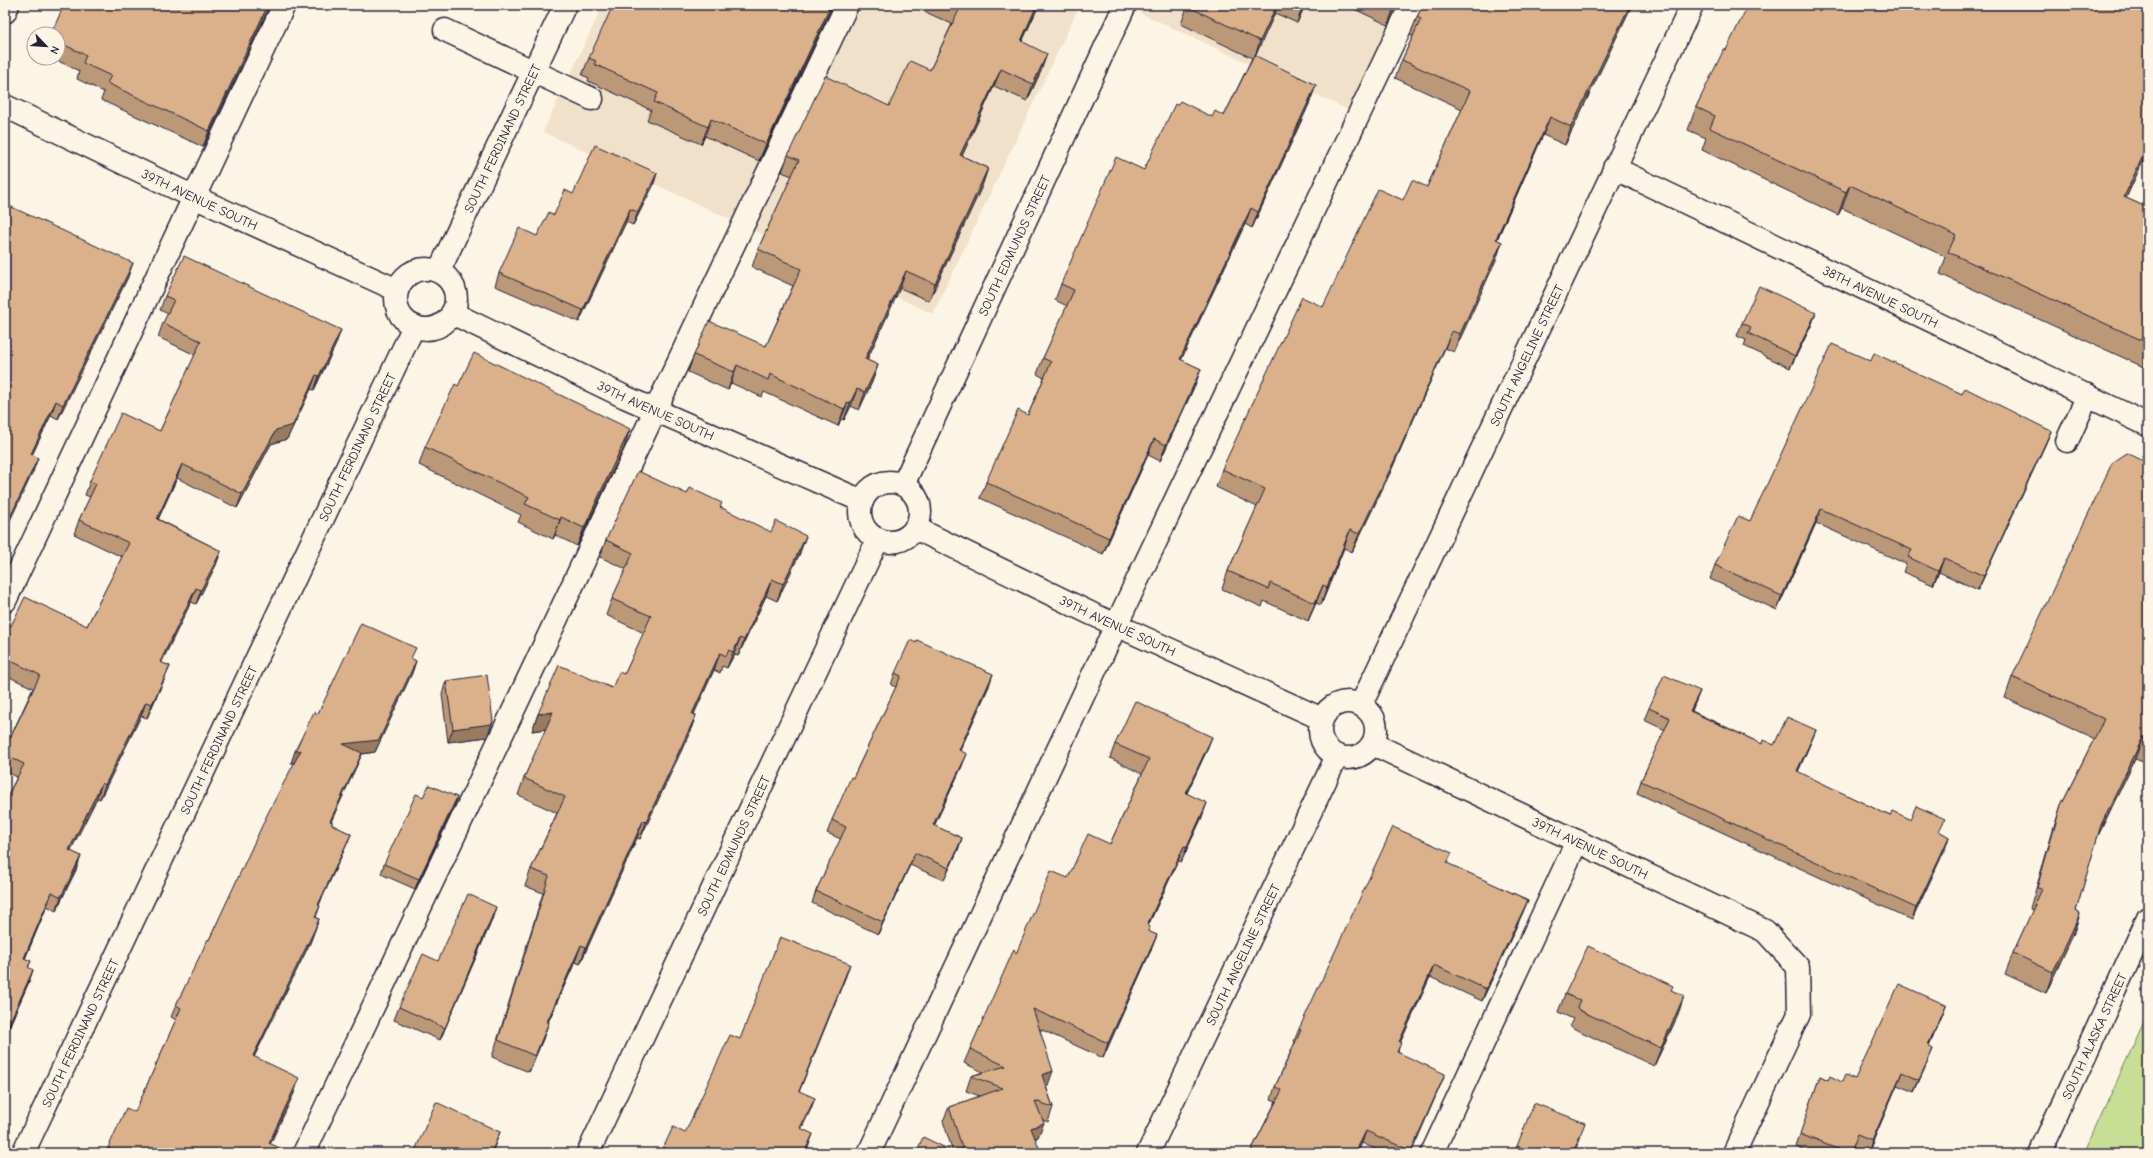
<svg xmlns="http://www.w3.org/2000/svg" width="2153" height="1158" viewBox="0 0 2153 1158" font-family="'Comic Neue',sans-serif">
	<rect width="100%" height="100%" fill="#fcf5e5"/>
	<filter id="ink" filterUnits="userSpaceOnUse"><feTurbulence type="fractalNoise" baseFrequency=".025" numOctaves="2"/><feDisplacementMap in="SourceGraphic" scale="8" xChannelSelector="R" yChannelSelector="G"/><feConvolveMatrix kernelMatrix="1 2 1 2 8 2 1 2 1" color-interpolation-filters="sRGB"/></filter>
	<g filter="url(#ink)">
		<g fill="#f2e1ca">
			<polygon points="603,5 1080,5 933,314 543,132"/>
			<polygon points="1123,5 1405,5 1355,113"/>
		</g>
		<polygon fill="#c7de94" stroke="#748068" points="2148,1013 2148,1153 2084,1153"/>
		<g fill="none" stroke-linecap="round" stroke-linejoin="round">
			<defs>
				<g id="service">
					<polyline points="445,30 592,99"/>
					<polyline points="2067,441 2088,395"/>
					<polyline points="5,601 284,5"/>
					<polyline points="304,1153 847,5"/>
					<polyline points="869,1153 1135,585 1411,5"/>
					<polyline points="1432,1153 1577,841"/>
				</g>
				<g id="minor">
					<polyline points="5,12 8,5"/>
					<path id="s1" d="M5,106L194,197L397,290"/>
					<path id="s2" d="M1614,168L2148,425"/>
					<circle cx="426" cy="299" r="30"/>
					<path id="s3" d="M439,271L565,5"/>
					<path id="s4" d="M452,313L625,397L862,501"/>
					<circle cx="890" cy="512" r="30"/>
					<path id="s5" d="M903,485L1125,5"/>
					<path id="s6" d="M915,528L1092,614L1322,719"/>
					<circle cx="1348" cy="730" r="28"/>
					<path id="s7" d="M1361,705L1692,5"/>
					<path id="s8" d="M1373,744L1765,931L1798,967L1799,1014L1734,1153"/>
					<path id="s9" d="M23,1153L414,326"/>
					<path id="s10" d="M588,1153L878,539"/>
					<path id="s11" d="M1148,1153L1337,756"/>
					<path id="s12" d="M2040,1153L2148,918"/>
				</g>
			</defs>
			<use href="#service" stroke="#22223b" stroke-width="25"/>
			<use href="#minor" stroke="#22223b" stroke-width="25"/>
			<use href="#service" stroke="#fcf5e5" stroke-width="22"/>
			<use href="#minor" stroke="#fcf5e5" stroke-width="22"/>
		</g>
		<g fill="#bb9878" stroke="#22223b">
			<polygon points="833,5 759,161 705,136 701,144 647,120 651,110 588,81 589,78 582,75 589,58"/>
			<polygon points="910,5 1039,5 1022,42 1041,71 1027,101 994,86 962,156 988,168 982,186 929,301 900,288 867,360 878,365 872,382 859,410 851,406 844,420 841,419 838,426 764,392 762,397 731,383 728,390 688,372 694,355 766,346 793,286 752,267 758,249 792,176 782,172 788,155 889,106 930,70 952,24"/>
			<polygon points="1188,5 1305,5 1297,23 1275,13 1255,56 1310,102 1252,228 1245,224 1181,360 1201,369 1195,385 1160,461 1148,455 1103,554 980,498 986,482 1028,415 1044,378 1037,374 1043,358 1067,306 1055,300 1061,284 1144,170 1212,117 1224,116 1252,58 1181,24"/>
			<polygon points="1346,5 1398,5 1388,25"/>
			<polygon points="1423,5 1632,5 1565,145 1543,135 1497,240 1502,242 1496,260 1454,352 1445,348 1390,473 1352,552 1344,548 1321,605 1316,603 1308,621 1264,601 1262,607 1222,589 1228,571 1257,507 1216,487 1222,469 1323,307 1403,200 1427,187 1462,109 1395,78 1402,60 1413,36 1410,35 1417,17"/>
			<polygon points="2148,5 2148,150 2126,198 2148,208 2148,369 1940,274 1946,257 1842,208 1838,215 1702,150 1706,138 1688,130 1696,107 1726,50"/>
			<polygon points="267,12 203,147 101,100 104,92 77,79 79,71 52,58 58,58 58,34"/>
			<polygon points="657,173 653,186 633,225 626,222 579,322 495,286 499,273 537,236 554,215 573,194"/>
			<polygon points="5,204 128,277 58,419 51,415 32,455 33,472"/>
			<polygon points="165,296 336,344 314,390 311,389 287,439 271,444 237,508 177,478 158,519 221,551 216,565 196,604 191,602 161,663 170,666 164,680 147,718 141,716 100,799 97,798 70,851 81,856 76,870 56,911 47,906 25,959 31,961 28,968 33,970 28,984 5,1036 5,801 17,777 5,771 5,749 33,688 5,675 5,623 11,626 87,626 122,557 74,534 79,520 90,497 85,495 90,481 160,431 195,355 158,337 163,323 168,314 160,310"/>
			<polygon points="1816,313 1811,326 1790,368 1744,346 1746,340 1737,336 1742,323"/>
			<polygon points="1871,361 1962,394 2051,431 2045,445 1978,590 1939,572 1933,585 1903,572 1906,564 1816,523 1777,610 1710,579 1715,565 1750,521"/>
			<polygon points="425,447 624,448 577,546 555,535 553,539 518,522 521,515 419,465"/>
			<polygon points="2148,463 2148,751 2143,762 2135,759 2097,838 2076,911 2080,914 2073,935 2046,993 2005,974 2013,953 2033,910 2030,909 2054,827 2061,805 2094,739 2005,698 2012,677"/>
			<polygon points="720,507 800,553 777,601 766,596 738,656 734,655 727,668 722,666 720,673 714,670 694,714 696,715 690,732 640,839 637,838 580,964 575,962 548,1022 543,1039 529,1072 492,1057 543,893 525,886 531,869 557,813 518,795 524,778 546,729 532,731 538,714 612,688 626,671 644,633 606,615 612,599 626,569 600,557 606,540"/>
			<polygon points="412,659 416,661 412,673 375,752 362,754 357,765 331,821 332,825 351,834 346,846 319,905 320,906 316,917 319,919 310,943 254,1057 295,1091 270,1144 283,1153 106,1153 108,1148 135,1112 176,1020 171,1017 176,1005 209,940 295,763 291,763 318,714"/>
			<polygon points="895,673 989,686 960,750 962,766 934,826 962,838 958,850 944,880 910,865 878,934 812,903 816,891 841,839 827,833 832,820 853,778 896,687 891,685"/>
			<polygon points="446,681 493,721 487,737 448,742 442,694"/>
			<polygon points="1700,691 1695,703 1692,711 1762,744 1774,745 1816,730 1811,742 1798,772 1890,816 1910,819 1940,832 1949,837 1945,849 1912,920 1637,793 1641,781 1665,730 1644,720 1649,708"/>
			<polygon points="1115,744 1206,752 1187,793 1202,817 1181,862 1178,861 1148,926 1150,927 1148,932 1157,935 1151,950 1103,1058 1040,1029 1048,1085 1046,1086 1053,1107 1048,1122 1043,1120 1038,1137 1035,1139 1041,1153 916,1153 953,1152 943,1121 949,1107 980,1096 966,1091 971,1076 983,1072 964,1063 970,1049 1016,954 1068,878 1110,844 1142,774 1110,758"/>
			<polygon points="454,807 415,889 381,874 384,864"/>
			<polygon points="1448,864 1528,900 1523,912 1482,1001 1430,977 1400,1043 1398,1052 1440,1086 1411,1153 1384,1153 1362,1143 1357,1153 1250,1153 1276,1101 1271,1099 1275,1087 1295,1042 1294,1041 1299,1029"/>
			<polygon points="492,920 440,1040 394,1020 399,1007"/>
			<polygon points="1671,990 1678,1015 1654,1066 1573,1028 1570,1025 1573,1019 1558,1012 1565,994"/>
			<polygon points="1946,1005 1941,1018 1929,1047 1928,1061 1914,1092 1897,1085 1868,1153 1866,1153 1852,1148 1850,1153 1811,1153 1796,1147 1820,1076 1828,1080 1842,1082 1855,1079"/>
			<polygon points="1581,1136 1574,1153 1514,1153 1517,1146"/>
		</g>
		<g fill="#997c61" stroke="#22223b">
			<polygon points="268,5 270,5 267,12 203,147 209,131"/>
			<polygon points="831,5 833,5 759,161 766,144"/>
			<polygon points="1037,5 1039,5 1014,58 1021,41"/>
			<polygon points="1277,5 1278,5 1275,13 1254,59 1260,41"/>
			<polygon points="1303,5 1305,5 1297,23"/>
			<polygon points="1395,5 1398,5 1388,25 1394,7"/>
			<polygon points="1630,5 1632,5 1565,145 1571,127"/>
			<polygon points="1047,54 1041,71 1027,101 1033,84"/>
			<polygon points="1001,69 994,86 954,173 960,155"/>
			<polygon points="1316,85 1310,102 1252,228 1258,212"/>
			<polygon points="1550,117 1543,135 1489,257 1496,239"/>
			<polygon points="711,119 705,136 701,144 708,127"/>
			<polygon points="2148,145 2148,150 2116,220 2124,197"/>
			<polygon points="988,168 982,186 929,301 935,284"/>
			<polygon points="657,173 653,186 633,225 638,212"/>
			<polygon points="1850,185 1842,208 1838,215 1846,192"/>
			<polygon points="1251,208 1245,224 1174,375 1180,359"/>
			<polygon points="630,209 626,222 579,322 583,310"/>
			<polygon points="1502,242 1496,260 1454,352 1460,334"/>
			<polygon points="133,263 128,277 58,419 63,405"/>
			<polygon points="906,271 900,288 859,377 865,359"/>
			<polygon points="1816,313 1811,326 1790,368 1795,356"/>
			<polygon points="341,330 336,344 314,390 319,376"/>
			<polygon points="1452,331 1445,348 1390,473 1352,552 1359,534"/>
			<polygon points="737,365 731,383 728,390 734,372"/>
			<polygon points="878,365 872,382 859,410 865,392"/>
			<polygon points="1201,369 1195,385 1160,461 1166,445"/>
			<polygon points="316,375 311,389 287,439 271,444 237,508 242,494 276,430"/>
			<polygon points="857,389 851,406 844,420 850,403"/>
			<polygon points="56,401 51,415 26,468 31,454"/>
			<polygon points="848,402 841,419 838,426 844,409"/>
			<polygon points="630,429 624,448 577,546 584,528"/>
			<polygon points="2051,431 2045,445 1978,590 1984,576"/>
			<polygon points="1154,439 1148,455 1103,554 1109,538"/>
			<polygon points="38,458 33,472 5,531 5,528"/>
			<polygon points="182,464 177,478 152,533 157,519"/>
			<polygon points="1821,509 1816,523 1777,610 1782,596"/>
			<polygon points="561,517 555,535 553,539 560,520"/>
			<polygon points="1350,530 1344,548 1321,605 1327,587"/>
			<polygon points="806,536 800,553 777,601 783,584"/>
			<polygon points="221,551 216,565 196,604 201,590"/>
			<polygon points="1944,558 1939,572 1933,585 1938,571"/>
			<polygon points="772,579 766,596 738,656 744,640"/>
			<polygon points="1323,585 1316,603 1308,621 1315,603"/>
			<polygon points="196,588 191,602 155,676 160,662"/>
			<polygon points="740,638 734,655 727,668 733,652"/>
			<polygon points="720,653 714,670 686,731 692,714"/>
			<polygon points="416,661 412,673 375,752 362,754 357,765 326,833 330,821 343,744"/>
			<polygon points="170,666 164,680 147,718 152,704"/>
			<polygon points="993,674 989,686 955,762 959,750"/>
			<polygon points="1700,691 1695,703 1686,723 1690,711"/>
			<polygon points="146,702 141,716 100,799 105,785"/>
			<polygon points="553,712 547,729 532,731 538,714"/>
			<polygon points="696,715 690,732 640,839 646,822"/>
			<polygon points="493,721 487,737 448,742 453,729"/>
			<polygon points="1816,730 1811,742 1792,783 1797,771"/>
			<polygon points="1212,737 1206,752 1180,807 1186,793"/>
			<polygon points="2143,737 2135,759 2093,846 2101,825"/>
			<polygon points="2148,748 2148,751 2143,762"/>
			<polygon points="301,750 297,762 291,763 295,751"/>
			<polygon points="967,754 962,766 929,837 933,825"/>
			<polygon points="102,783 97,798 64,864 69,850"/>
			<polygon points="457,797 454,807 415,889 419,879"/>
			<polygon points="1207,803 1202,817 1181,862 1187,847"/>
			<polygon points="643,821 637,838 580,964 586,947"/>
			<polygon points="351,834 346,846 313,917 318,905"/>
			<polygon points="1949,837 1945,849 1912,920 1916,908"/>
			<polygon points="962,838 958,850 944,880 949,868"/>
			<polygon points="1184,846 1178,861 1141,940 1147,925"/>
			<polygon points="915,853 910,865 878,934 883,922"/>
			<polygon points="81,856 76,870 56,911 61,897"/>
			<polygon points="52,892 47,906 19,972 24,958"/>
			<polygon points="1528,900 1523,912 1482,1001 1486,989"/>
			<polygon points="496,907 492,920 440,1040 445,1028"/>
			<polygon points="2080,914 2073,935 2046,993 2053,972"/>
			<polygon points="319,919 310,943 248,1069 253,1056"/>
			<polygon points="1157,935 1151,950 1103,1058 1108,1043"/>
			<polygon points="581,945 575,962 541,1038 547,1022"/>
			<polygon points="850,964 846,976 795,1102 799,1091"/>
			<polygon points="1434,965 1430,977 1395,1054 1399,1042"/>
			<polygon points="33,970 28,984 5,1036 5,1033"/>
			<polygon points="1684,996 1678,1015 1654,1066 1661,1048"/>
			<polygon points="1946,1005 1941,1018 1923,1059 1928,1046"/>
			<polygon points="549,1022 543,1039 529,1072 535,1056"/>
			<polygon points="1933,1049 1928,1061 1914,1092 1919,1080"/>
			<polygon points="1053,1071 1048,1085 1036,1089 1042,1075"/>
			<polygon points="1902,1072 1897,1085 1868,1153 1872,1141"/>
			<polygon points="1445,1074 1440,1086 1411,1153 1410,1153"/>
			<polygon points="299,1078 295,1091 266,1153 269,1143"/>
			<polygon points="815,1098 811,1109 796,1140 800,1128"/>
			<polygon points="1044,1123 1038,1137 1025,1142 1031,1128"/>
			<polygon points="1366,1131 1362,1143 1357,1153 1355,1153"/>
			<polygon points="500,1132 492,1153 491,1153"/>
			<polygon points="813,1134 809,1145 805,1153 804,1153"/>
		</g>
		<g fill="#dab18b" stroke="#22223b">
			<polygon points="64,5 268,5 209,131 107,83 111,76 83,63 86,55 58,42 58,34 51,34"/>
			<polygon points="613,5 831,5 766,144 711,119 708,127 654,102 658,93 594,64 596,61 589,58"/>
			<polygon points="953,5 1037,5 1021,41 1047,54 1033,84 1001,69 960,155 988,168 935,284 906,271 865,359 878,365 865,392 857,389 850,403 848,402 844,409 770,374 768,380 737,365 734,372 694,355 709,321 766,346 801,269 758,249 799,160 788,155 825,76 889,106 910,61 930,70 960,8"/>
			<polygon points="1188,5 1277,5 1260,41 1187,6"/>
			<polygon points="1423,5 1630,5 1571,127 1550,117 1496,239 1502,242 1460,334 1452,331 1397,455 1359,534 1350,530 1327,587 1323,585 1315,603 1270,583 1268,589 1228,571 1265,489 1222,469 1302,297 1323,307 1378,189 1403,200 1412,180 1427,187 1470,91 1402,60 1421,19 1417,17"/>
			<polygon points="1748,5 2148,5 2148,145 2124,197 2148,208 2148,343 1948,252 1956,235 1850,185 1846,192 1710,128 1715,116 1696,107 1724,49 1726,50"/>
			<polygon points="1254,55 1316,85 1258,212 1251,208 1180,359 1201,369 1166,445 1154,439 1109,538 986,482 1018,410 1028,415 1051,362 1043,358 1074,290 1061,284 1116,157 1144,170 1175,104 1177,105 1180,101 1212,117 1215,111 1224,116"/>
			<polygon points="595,145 657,173 638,212 630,209 583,310 499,273 519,228 537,236 549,212 554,215 565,190 573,194"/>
			<polygon points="5,204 133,263 63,405 56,401 31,454 38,458 5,528"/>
			<polygon points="184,256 341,330 319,376 316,375 293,425 276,430 242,494 182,464 157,519 221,551 201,590 196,588 160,662 170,666 152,704 146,702 105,785 102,783 69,850 81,856 61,897 52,892 24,958 31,961 28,967 33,970 5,1033 5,801 24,764 5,755 5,749 40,675 5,658 5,623 11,626 25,597 87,626 129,543 79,520 96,484 90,481 121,413 160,431 201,341 163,323 174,300 165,296"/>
			<polygon points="1759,286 1816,313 1795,356 1748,333 1751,327 1742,323"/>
			<polygon points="1832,344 1871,361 1874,353 1962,394 1965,388 2051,431 1984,576 1944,558 1938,571 1908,557 1912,550 1821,509 1782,596 1715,565 1738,516 1750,521"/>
			<polygon points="474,353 630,429 584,528 561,517 560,520 525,504 529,497 425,447 455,384 458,386"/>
			<polygon points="2127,453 2148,463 2148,740 2143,737 2101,825 2076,911 2080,914 2053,972 2013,953 2042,889 2037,888 2061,805 2104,719 2012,677 2112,463"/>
			<polygon points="638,471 687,494 690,488 722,503 720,507 771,532 776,521 806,536 783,584 772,579 744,640 740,638 733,652 729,650 726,656 720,653 692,714 696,715 646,822 643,821 586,947 581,945 547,1022 549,1022 535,1056 498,1040 549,876 531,869 565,797 524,778 553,712 538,714 559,665 612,688 619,672 624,674 626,671 651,616 612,599 633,553 606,540"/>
			<polygon points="361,623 416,648 411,658 416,661 379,740 343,744 362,753 330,821 333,822 331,824 351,834 318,905 320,906 315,917 319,919 314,931 253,1056 299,1078 269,1143 284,1150 283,1153 108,1153 110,1149 108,1148 126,1108 135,1112 181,1008 176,1005 208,939 209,940 268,813 301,750 295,751 314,712 318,714"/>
			<polygon points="910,640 916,643 917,640 993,674 959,750 967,754 933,825 962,838 949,868 915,853 883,922 816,891 846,827 832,820 851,777 853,778 901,676 895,673"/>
			<polygon points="487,675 493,721 492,724 453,729 446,681"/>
			<polygon points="1664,675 1700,691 1690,711 1762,744 1763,740 1774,745 1787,717 1816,730 1797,771 1890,816 1892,811 1910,819 1916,806 1945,819 1939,831 1949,837 1916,908 1641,781 1670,718 1649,708"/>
			<polygon points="1135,701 1212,737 1186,793 1207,803 1187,847 1184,846 1147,925 1150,927 1148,931 1157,935 1108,1043 1033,1009 1053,1071 1042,1075 1053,1107 1035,1101 1044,1123 1031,1128 1041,1153 964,1153 949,1107 1003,1088 971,1076 1006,1066 970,1049 1014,949 1016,954 1051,871 1068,878 1088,834 1110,844 1149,759 1115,744"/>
			<polygon points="429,785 457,797 419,879 384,864 416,794 423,797"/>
			<polygon points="1393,827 1452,853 1447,863 1528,900 1486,989 1434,965 1399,1042 1401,1043 1397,1052 1445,1074 1411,1151 1366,1131 1355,1153 1250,1153 1282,1090 1275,1087 1301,1030 1299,1029"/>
			<polygon points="468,894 496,907 445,1028 399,1007 423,954 438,961"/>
			<polygon points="780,937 850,964 799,1091 815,1098 800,1128 813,1134 804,1153 661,1153 673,1127 685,1133 730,1035 740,1039"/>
			<polygon points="1588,946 1673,986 1671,990 1684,996 1661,1048 1579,1010 1577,1007 1580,1000 1565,994"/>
			<polygon points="1899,984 1946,1005 1928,1046 1933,1049 1919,1080 1902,1072 1872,1141 1857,1135 1850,1153 1847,1153 1800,1134 1820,1076 1828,1080 1830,1076 1842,1082 1845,1075 1855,1079"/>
			<polygon points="436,1102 500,1132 491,1153 414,1153"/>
			<polygon points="1534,1103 1585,1123 1573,1153 1536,1153 1517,1146"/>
			<polygon points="923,1137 956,1153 916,1153"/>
		</g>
	</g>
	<g text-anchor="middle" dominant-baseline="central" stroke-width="3" stroke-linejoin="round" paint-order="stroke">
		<g font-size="13" fill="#22223b" stroke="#fcf5e5">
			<text stroke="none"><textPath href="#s3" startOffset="147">SOUTH FERDINAND STREET</textPath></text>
			<text stroke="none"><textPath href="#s1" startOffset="216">39TH AVENUE SOUTH</textPath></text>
			<text stroke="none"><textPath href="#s5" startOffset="264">SOUTH EDMUNDS STREET</textPath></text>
			<text stroke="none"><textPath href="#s2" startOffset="296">38TH AVENUE SOUTH</textPath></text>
			<text stroke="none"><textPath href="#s7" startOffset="387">SOUTH ANGELINE STREET</textPath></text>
			<text stroke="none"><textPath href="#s4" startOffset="226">39TH AVENUE SOUTH</textPath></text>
			<text stroke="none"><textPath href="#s9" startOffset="781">SOUTH FERDINAND STREET</textPath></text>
			<text stroke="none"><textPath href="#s6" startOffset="225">39TH AVENUE SOUTH</textPath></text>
			<text stroke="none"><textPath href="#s9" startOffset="457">SOUTH FERDINAND STREET</textPath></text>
			<text stroke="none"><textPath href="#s10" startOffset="340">SOUTH EDMUNDS STREET</textPath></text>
			<text stroke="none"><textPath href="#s8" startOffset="241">39TH AVENUE SOUTH</textPath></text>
			<text stroke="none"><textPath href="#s11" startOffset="220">SOUTH ANGELINE STREET</textPath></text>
			<text stroke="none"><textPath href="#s9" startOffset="133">SOUTH FERDINAND STREET</textPath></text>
			<text stroke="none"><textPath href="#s12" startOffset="129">SOUTH ALASKA STREET</textPath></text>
		</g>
	</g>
	<rect width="2153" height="1158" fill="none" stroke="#fcf5e5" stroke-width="20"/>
	<rect x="10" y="10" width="2133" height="1138" fill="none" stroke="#22223b" stroke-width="1.5" filter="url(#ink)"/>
	<g transform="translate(46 46) rotate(115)"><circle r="19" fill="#fcf5e5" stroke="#a5a1a1"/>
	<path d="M0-3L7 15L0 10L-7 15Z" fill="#22223b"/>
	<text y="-6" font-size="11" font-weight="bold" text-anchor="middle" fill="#22223b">N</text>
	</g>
</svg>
